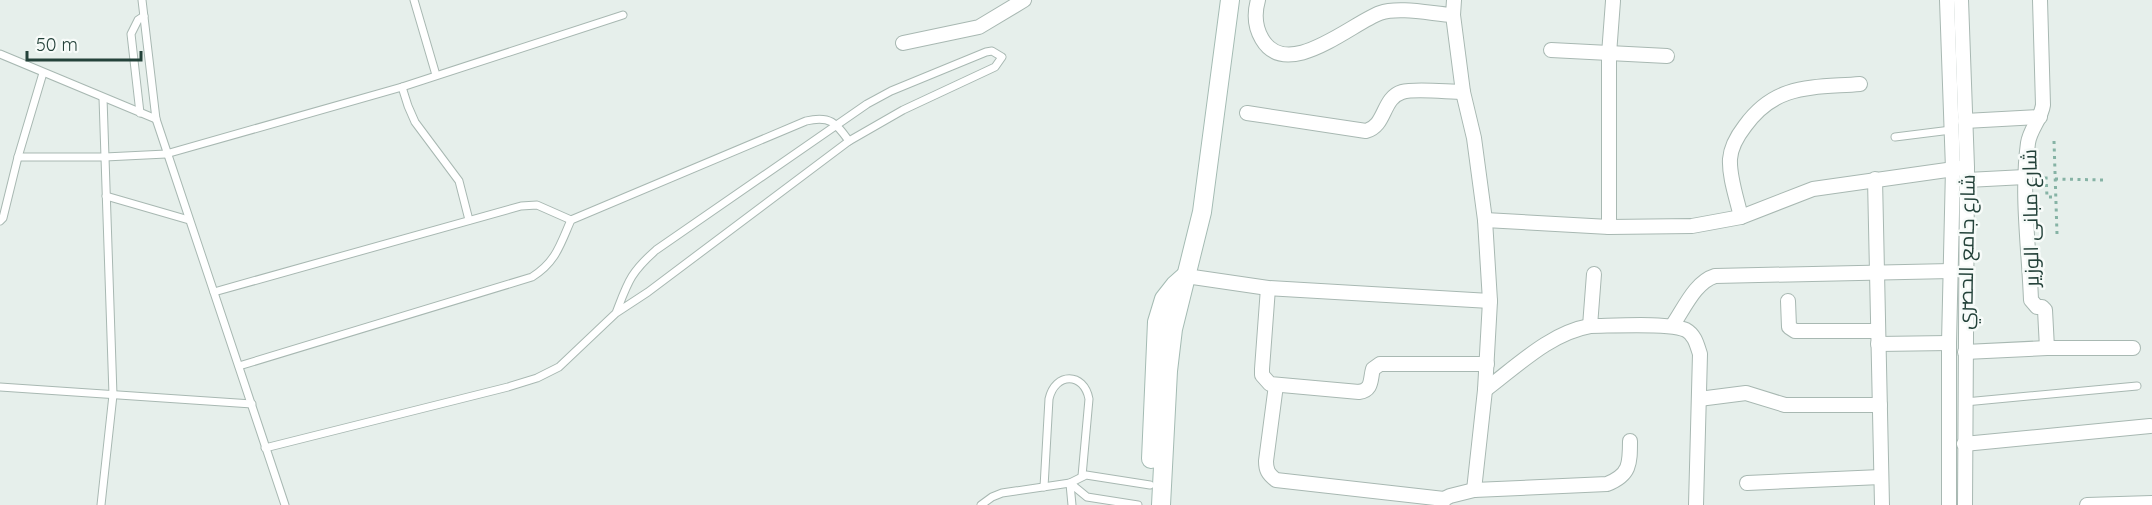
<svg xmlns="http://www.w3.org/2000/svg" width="2152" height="505" viewBox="0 0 2152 505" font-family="Quicksand,Cairo,sans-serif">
	<rect width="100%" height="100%" fill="#e6efeb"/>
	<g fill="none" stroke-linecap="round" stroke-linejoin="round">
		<defs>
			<g id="lane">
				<polyline points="142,0 156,119 285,505"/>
				<polyline points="414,0 436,75"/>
				<polyline points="0,54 156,119"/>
				<polyline points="402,87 408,106 415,122 459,181 469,220"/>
				<polyline points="140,113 131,34 138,20 144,16"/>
				<polyline points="1895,137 1951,130"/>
				<polyline points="18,157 105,157 166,154 402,87 623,15"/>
				<polyline points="106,196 189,220"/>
				<polyline points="0,221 3,218 18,157 43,73"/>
				<polyline points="214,292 521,206 537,205 571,220"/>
				<path d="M239,366L532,277C556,262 560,245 571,220L806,121C830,115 836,123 849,141"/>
				<polyline points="0,387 252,404"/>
				<polyline points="1965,402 2137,386"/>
				<path d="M265,448L508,387L537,378L559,367L616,313L648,292L849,141L903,110L995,67L1002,57L992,51L986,52L891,91L867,104L656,250C630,273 628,282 616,313"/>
				<polyline points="1070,483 1087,497 1138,505"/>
				<polyline points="1070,484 1072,505"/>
				<path d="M1044,487L1049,399C1055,372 1084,372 1089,399L1082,476"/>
				<polyline points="101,505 113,395 103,98"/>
				<polyline points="981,505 992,497 1002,493 1070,483 1086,475 1150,485"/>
			</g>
			<g id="street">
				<path d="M1258,0C1254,14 1255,27 1262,39C1287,82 1352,23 1380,13C1399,6 1433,14 1453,15"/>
				<polyline points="1454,0 1453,15 1463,92 1474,138 1485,220 1490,301 1485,390 1474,490"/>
				<polyline points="1947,0 1953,169 1949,343 1949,505"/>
				<polyline points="1961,0 1967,167 1965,505"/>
				<path d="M2040,0L2043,105C2041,119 2030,129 2028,143C2021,194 2029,248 2031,300L2037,307H2042L2045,310L2047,348"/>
				<polyline points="903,43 979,27 1024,0"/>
				<polyline points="1551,50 1667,56"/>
				<path d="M1247,113L1366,131C1386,126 1382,98 1402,92C1415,88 1448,92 1463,92"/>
				<polyline points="1965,121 2040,117"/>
				<polyline points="1875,179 1882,505"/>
				<polyline points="1967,180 2025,177"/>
				<path d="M1741,217C1737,199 1729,177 1730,159C1731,146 1738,135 1745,126C1776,83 1812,88 1860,84"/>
				<polyline points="1485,220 1609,227 1692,226 1741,217 1813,189 1961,168"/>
				<polyline points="1609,227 1609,54 1613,1"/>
				<polyline points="1186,276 1268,288 1490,301"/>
				<path d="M1268,288L1262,369V375L1270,384L1359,392C1373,390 1370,379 1373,369L1380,364H1487"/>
				<polyline points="1788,301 1789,327 1795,331 1878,331"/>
				<polyline points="1590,326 1594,274"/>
				<path d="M1672,326C1684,309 1695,282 1715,276L1951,271"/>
				<polyline points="1878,344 1949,343"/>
				<polyline points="1965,352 2047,348 2133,348"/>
				<path d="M1276,385L1266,461C1266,470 1268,474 1276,480L1444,499"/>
				<path d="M1485,390C1517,366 1550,333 1590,326C1610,326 1670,322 1686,330C1695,335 1697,345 1700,354L1696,505"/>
				<polyline points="1699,399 1746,393 1785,405 1880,405"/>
				<polyline points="1964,444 2150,426"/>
				<polyline points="1747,483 1881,477"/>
				<path d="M1442,505L1444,499L1450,496L1474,490L1607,484C1630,475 1630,464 1630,441"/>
				<polyline points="2087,505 2152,503"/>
			</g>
			<g id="secondary">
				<polyline points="1151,459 1157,322 1164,299 1175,285 1184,277"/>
				<polyline points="1161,505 1168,371 1173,329 1202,212 1230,0"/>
			</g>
		</defs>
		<use href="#lane" stroke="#a8b8b2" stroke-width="9"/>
		<use href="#street" stroke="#a8b8b2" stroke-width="16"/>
		<use href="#secondary" stroke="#a4bbb3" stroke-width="20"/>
		<g stroke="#86b3a5" stroke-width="3" stroke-dasharray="3 4.5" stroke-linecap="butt">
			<polyline points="2054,141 2057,234"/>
			<polyline points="2039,176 2046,176 2047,197 2056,197"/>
			<polyline points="2055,179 2104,180"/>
		</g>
		<use href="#lane" stroke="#fff" stroke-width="7"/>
		<use href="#street" stroke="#fff" stroke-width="14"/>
		<use href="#secondary" stroke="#fff" stroke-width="18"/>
	</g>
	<g text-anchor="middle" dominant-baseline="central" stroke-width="5" stroke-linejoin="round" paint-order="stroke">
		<g font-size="20" fill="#24423a" stroke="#f7fbf9">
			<text transform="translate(2030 218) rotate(-91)">شارع مبانى الوزير</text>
			<text transform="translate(1966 252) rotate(-89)">شارع جامع الحصري</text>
		</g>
	</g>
	<path d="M27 51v9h114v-9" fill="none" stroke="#24423a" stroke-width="3"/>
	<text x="36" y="51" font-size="18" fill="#24423a" stroke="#f7fbf9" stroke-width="4.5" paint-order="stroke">50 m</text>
</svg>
